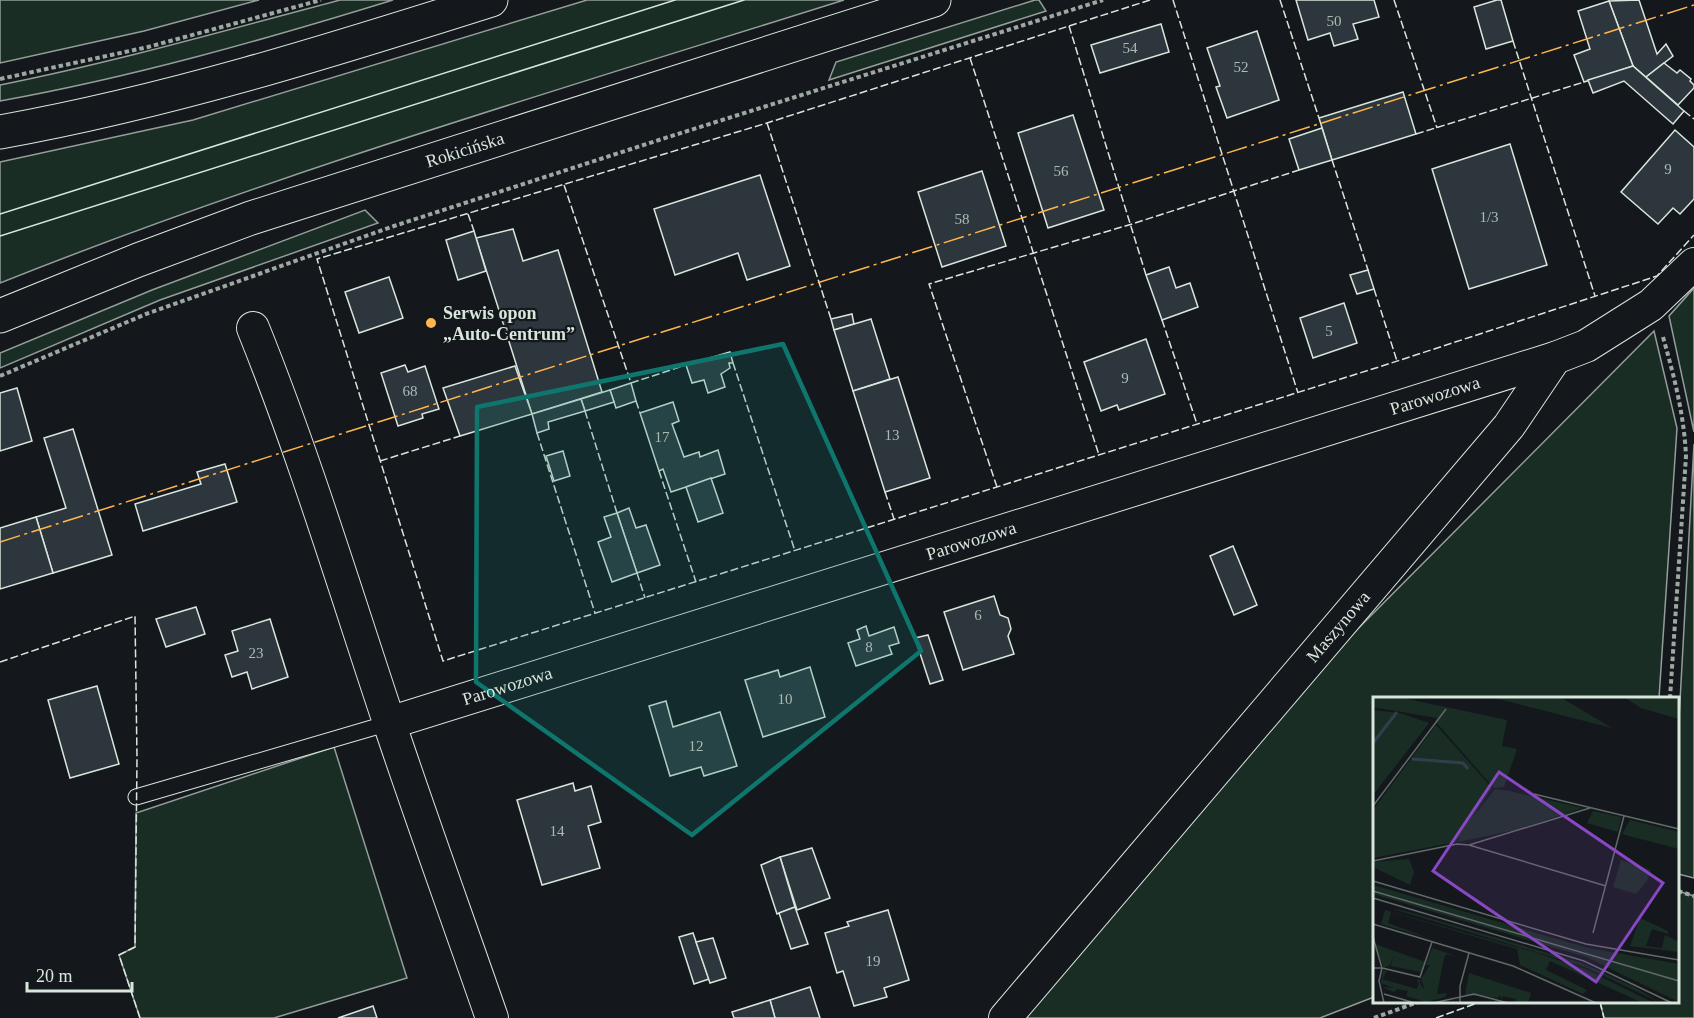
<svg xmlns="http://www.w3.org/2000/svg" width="1694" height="1018" viewBox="0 0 1694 1018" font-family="Georgia,serif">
	<rect width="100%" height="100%" fill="#14181c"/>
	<g fill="#1a2d24" stroke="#939e99" stroke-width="1.5">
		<polygon points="0,0 259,0 144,31 0,63"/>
		<path d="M340,0H393C263,40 133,77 0,101V85C115,62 227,30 340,0Z"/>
		<path d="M587,0H844C561,89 276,173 0,283V162L193,120Z"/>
		<polygon points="1035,0 1039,0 1046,11 829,80 836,62"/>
		<polygon points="365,210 378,223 160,300 0,368 0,353 152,290"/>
		<polygon points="1694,288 1694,432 1669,316"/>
		<polygon points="1654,331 1677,428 1659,698 1374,698 1374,997 1320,1018 1019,1018 1297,690"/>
		<polygon points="1694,444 1694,878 1678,874 1678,738"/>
		<polygon points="334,747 407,978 274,1018 140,1018 119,955 135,947 136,813"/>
		<polygon points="1678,891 1694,896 1694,1018 1604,1018 1600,1002 1678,1002"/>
	</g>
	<g fill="#2c363c" stroke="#d8e6dc" stroke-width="1.5">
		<polygon points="1296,0 1374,0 1379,17 1353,24 1358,39 1334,46 1330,33 1308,40"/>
		<polygon points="1497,0 1501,0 1513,41 1486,49 1474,7"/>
		<polygon points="1639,0 1657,54 1666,44 1673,56 1646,77 1633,66 1609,1"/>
		<polygon points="1609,1 1633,66 1584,82 1574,55 1590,49 1578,11"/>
		<polygon points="1161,24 1169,52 1100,73 1091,45"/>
		<polygon points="1257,31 1279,100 1227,118 1216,87 1220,86 1207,48"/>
		<polygon points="1664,63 1677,73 1680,70 1691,79 1690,81 1694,85 1694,88 1678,105 1646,77"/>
		<polygon points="1633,66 1684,111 1673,124 1624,81 1593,93 1588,80"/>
		<polygon points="1403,92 1416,134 1332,160 1319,118"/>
		<polygon points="1073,115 1104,210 1048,228 1018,133"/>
		<polygon points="1322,128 1332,160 1299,170 1289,139"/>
		<polygon points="1675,130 1694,147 1694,199 1680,214 1673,208 1658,224 1621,192"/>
		<polygon points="1510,144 1547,265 1469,289 1432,169"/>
		<polygon points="982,171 1006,246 942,267 918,192"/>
		<polygon points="760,175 790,266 747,280 738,253 675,275 654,209"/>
		<polygon points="513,229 523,261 558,250 602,392 532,414 476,238"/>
		<polygon points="474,231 486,271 458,280 446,240"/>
		<polygon points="1169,267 1176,288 1190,283 1198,307 1162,320 1146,275"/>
		<polygon points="1368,270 1374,289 1357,294 1350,275"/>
		<polygon points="389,277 403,318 359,333 345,292"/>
		<polygon points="1344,303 1357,343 1313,358 1300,318"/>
		<polygon points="852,314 854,324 834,330 831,319"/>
		<polygon points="871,319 890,379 853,391 834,330"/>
		<polygon points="1146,339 1165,394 1119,410 1117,405 1101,411 1084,362"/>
		<polygon points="730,352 733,363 729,363 730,368 721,374 725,387 708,393 704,380 692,383 686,365"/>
		<polygon points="405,365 408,372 425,366 439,409 422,414 423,418 398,426 381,373"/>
		<polygon points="515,366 532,414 460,436 443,388"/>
		<polygon points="898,377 930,478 885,492 853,391"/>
		<polygon points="631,383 636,401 616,408 610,390"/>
		<polygon points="17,388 32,441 0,451 0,393"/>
		<polygon points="610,390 614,402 585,411 581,399"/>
		<polygon points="581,399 585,411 548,422 549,429 537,433 532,414"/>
		<polygon points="673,402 679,421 672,424 684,457 699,452 700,457 718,450 725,474 671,492 663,469 659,471 640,413"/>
		<polygon points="73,429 112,555 53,573 36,517 66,508 44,438"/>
		<polygon points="563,451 570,476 554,481 546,456"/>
		<polygon points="225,464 237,502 143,531 135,504 201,484 197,472"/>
		<polygon points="711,478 723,513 698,522 686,487"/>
		<polygon points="629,508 636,528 646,525 660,565 637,573 617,513"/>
		<polygon points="617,513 637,573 612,582 598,542 611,537 604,517"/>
		<polygon points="36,517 53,573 0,589 0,528"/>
		<polygon points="1233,546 1257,605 1234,615 1210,556"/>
		<polygon points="994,596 1000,615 1008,618 1011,629 1008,636 1014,654 963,670 944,612"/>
		<polygon points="196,607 205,634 166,647 156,619"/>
		<polygon points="270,619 288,677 252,689 247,672 232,677 225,655 238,651 232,631"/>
		<polygon points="866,626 869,636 894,627 899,643 889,646 892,654 856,666 848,643 860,639 857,630"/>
		<polygon points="928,635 943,680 930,684 915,638"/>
		<polygon points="810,667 825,717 763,737 745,680 778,670 780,677"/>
		<polygon points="97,686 119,764 70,778 48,700"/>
		<polygon points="666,701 673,727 720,712 737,766 704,776 701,767 670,776 649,706"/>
		<polygon points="573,783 575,791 591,786 601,822 588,826 600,868 542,885 517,800"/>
		<polygon points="812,848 830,898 797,910 780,857"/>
		<polygon points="780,857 795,907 777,914 761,865"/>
		<polygon points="795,907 808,944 791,949 779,913"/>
		<polygon points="888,910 909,980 884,988 887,997 854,1006 843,971 837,973 825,933 849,926 847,922"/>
		<polygon points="693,933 709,979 694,984 679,937"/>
		<polygon points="713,938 726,978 710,983 696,942"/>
		<polygon points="810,987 820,1018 775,1018 770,1000"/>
		<polygon points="770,1000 775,1018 734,1018 732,1012"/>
		<polygon points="373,1006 377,1018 338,1018"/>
	</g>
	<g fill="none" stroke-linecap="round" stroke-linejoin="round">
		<defs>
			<polyline id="lane" points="136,797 389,723"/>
			<g id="street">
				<path d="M253,328C305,457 345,590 389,722C422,821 458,920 492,1018"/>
				<path id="s1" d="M389,723L1555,358"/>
				<path id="s2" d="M1005,1018L1509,426L1555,358L1586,346L1651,305L1694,264"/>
			</g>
			<g id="secondary">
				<path d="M0,132C167,102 330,51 491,0"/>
				<path id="s3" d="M0,316L138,260L251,218L934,0"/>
			</g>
		</defs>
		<use href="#lane" stroke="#d8e6dc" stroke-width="17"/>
		<use href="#street" stroke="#d8e6dc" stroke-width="34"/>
		<use href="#secondary" stroke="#d8e6dc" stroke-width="35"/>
		<g stroke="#9da8a2" stroke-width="4" stroke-dasharray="4.5 3" stroke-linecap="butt">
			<polyline points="0,79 148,47 321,0"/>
			<path d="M1663,337C1674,376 1684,414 1686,456L1670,698"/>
			<polyline points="0,376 146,314 394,226 662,139 1103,0"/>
			<polyline points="1678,891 1694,896"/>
			<polyline points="1374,1018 1418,1002"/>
		</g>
		<use href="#lane" stroke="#14181c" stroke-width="15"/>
		<use href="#street" stroke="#14181c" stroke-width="32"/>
		<use href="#secondary" stroke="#14181c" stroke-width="33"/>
		<g stroke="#d8e6dc" stroke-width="1.5">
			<polyline points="0,214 675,0"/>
			<polyline points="0,236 744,0"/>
		</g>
		<g stroke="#d8e6dc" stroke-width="1.5" stroke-dasharray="8 3" stroke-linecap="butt">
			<polyline points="1150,0 767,123 317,259 443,661 1382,366 1657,276 1694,235"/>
			<polyline points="1173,0 1298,393"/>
			<polyline points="1280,0 1319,118"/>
			<polyline points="1394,0 1437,128"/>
			<polyline points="1069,26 1146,275"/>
			<polyline points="1513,41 1595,296"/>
			<polyline points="970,58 1099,455"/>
			<polyline points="1684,111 1694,119"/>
			<polyline points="767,123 831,319"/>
			<polyline points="1416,134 1584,82"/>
			<polyline points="1332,160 1368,270"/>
			<polyline points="564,185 631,383 686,365"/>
			<polyline points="468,214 474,231"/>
			<polyline points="1374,289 1397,361"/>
			<polyline points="1162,320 1197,424"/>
			<polyline points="733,363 795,551"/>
			<polyline points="636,401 640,413"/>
			<polyline points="585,411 617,513"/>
			<polyline points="537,433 595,613"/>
			<polyline points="380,461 460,436"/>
			<polyline points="659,471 696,582"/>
			<polyline points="997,487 929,284 1132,224 1299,170"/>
			<polyline points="885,492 894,519"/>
			<polyline points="637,573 645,598"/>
			<polyline points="0,662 135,616 137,758 135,947 119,955 140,1018"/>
			<polyline points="1600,1002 1604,1018"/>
			<polyline points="1436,1018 1480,1002"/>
		</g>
		<polyline stroke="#ffb74d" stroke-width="1.5" stroke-dasharray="21 4.5 3 4.5" stroke-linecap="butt" points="0,542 1694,5"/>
	</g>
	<path fill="#0f766e" fill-opacity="0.2" stroke="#0f766e" stroke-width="4.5" stroke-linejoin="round" d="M783,344L921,651L692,835L476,682L477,407Z"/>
	<circle fill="#ffb74d" stroke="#14181c" stroke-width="2" cx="431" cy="323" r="6"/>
	<g text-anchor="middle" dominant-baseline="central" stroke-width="4.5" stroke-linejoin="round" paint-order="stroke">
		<g font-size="15" fill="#adbab4">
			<text x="1334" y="21">50</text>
			<text x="1130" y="48">54</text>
			<text x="1241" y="67">52</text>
			<text x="1668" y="169">9</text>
			<text x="1061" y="171">56</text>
			<text x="1489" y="217">1/3</text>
			<text x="962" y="219">58</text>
			<text x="1329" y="331">5</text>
			<text x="1125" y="378">9</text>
			<text x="410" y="391">68</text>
			<text x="892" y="435">13</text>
			<text x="662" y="437">17</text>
			<text x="978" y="615">6</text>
			<text x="869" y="647">8</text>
			<text x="256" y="653">23</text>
			<text x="785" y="699">10</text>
			<text x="696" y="746">12</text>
			<text x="557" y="831">14</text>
			<text x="873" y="961">19</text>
		</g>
		<g font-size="18" fill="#d8e6dc" stroke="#14181c">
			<text stroke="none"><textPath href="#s3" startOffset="494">Rokicińska</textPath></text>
			<text stroke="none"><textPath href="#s1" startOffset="1096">Parowozowa</textPath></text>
			<text stroke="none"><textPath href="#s1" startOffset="610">Parowozowa</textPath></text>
			<text stroke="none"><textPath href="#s2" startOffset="514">Maszynowa</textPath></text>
			<text stroke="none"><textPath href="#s1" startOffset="124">Parowozowa</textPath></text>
		</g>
		<g font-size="18" font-weight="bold" fill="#d8e6dc" stroke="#14181c" text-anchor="start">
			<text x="443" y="313">Serwis opon<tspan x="443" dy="21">„Auto-Centrum”</tspan></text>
		</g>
	</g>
	<g transform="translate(1373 697)">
		<rect width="306" height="306" fill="#14181c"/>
		<path d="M0,0H25L134,23L129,49L144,52L131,90L121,91L62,24L64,21L0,10ZM118,0H187L239,31ZM251,0H301L306,3V22L268,11ZM0,13L27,16L56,26L0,98ZM63,28L119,91L83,145L0,161V113ZM122,92L136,94L210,111L143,133L85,145L89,134ZM220,114L248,120L245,135L214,126ZM257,123L306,135V152L249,137ZM36,162L41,175L37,188L0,170V165ZM248,163L278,173L274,184L263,197L240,190ZM0,188L215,251L306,267V305L213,260L0,197ZM17,211L36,215L209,266L261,290L288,306L212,270ZM12,213L164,256L212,272L281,306H270L177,264L173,273L214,293L210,297L147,268L144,252L18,215L15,226L58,242L8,227ZM267,221L295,234V237L279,232L273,249L289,251L292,238L306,245V255L257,249ZM2,247L52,265L48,275L18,269L20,259L17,268L11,271ZM59,251L83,259L73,257L71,261L64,297L74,296L72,300L53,305L33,299L35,294L24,292L21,295L9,290L21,291L8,286L10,274H14L9,282L44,292L46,285L43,284L47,282V287L52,293L48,282L57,268H53ZM96,276L158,296L155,306H142L143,302L130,299L129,302L126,298L125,301L92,298Z" fill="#1a2d24"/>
		<path fill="none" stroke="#2f3f4d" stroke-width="3" d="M0,46L24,15M39,62L90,66L95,72"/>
		<path fill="none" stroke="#626a69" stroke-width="1.5" d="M161,97L306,132M0,109L73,12M96,148L233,189M0,164L84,147L96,148L217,111M0,184L213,247L306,263M0,194L306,284M0,201L211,264L299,306M0,227L140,269L223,306M220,236L251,119M0,240L9,271H0M11,297L42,306M11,306L6,284L9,271L47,280L59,245M60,306L101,297L135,306M87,306V289L96,256"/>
		<path fill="#8948c3" fill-opacity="0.15" stroke="#8948c3" stroke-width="3" d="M126,75L290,186L223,285L60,174Z"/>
		<rect width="306" height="306" fill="none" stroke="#d8e6dc" stroke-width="3"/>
	</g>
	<path d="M27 982v9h105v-9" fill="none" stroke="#d8e6dc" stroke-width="3"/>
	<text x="36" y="982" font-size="18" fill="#d8e6dc" stroke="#14181c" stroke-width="4.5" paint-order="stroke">20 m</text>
</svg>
